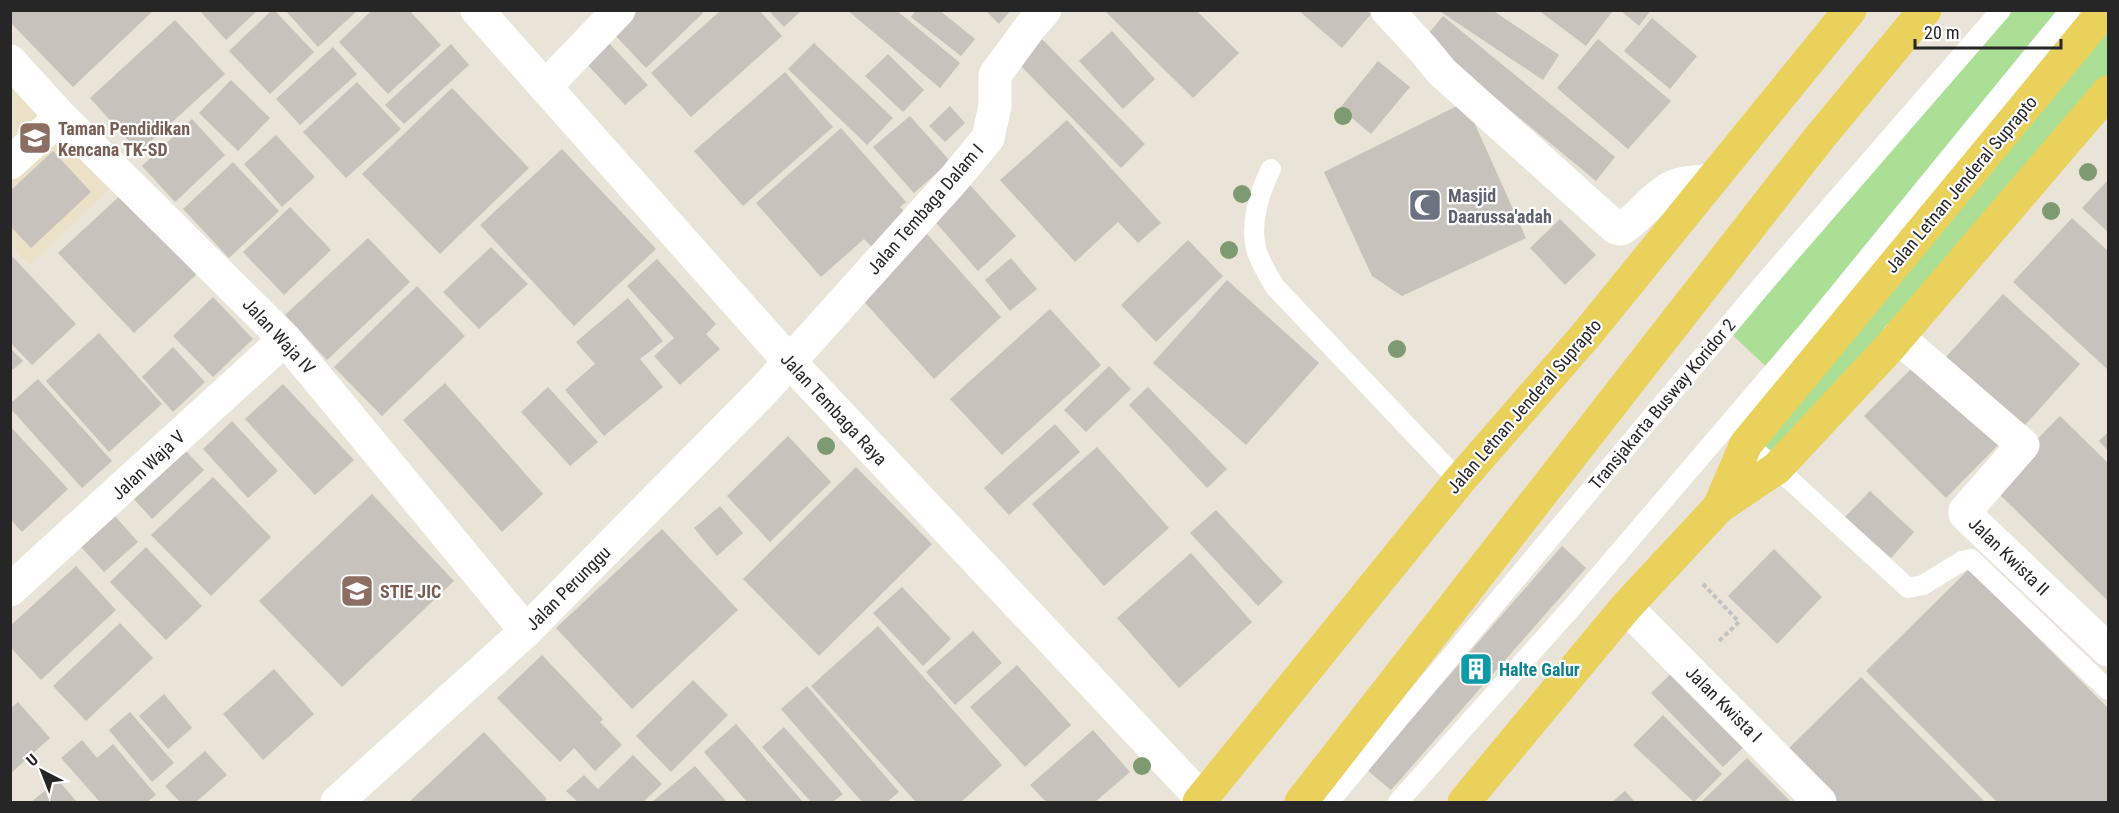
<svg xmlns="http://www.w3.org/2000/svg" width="2119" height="813" viewBox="0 0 2119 813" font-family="'Roboto Condensed',sans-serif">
	<rect width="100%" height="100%" fill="#e9e3d8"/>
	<polygon fill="#ebe1c7" points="11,86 108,190 29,265 11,245"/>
	<g fill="#aadf95">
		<polygon points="1997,11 2070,11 1773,373 1726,329"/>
		<polygon points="2108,11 2108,92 1777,468 1746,444"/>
	</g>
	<g fill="#c7c2bb">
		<polygon points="10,10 154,10 73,87 10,22"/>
		<polygon points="199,10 258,10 226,40"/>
		<polygon points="272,10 274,10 314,52 270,94 229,51"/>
		<polygon points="285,10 358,10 318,47"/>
		<polygon points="372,10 409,10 441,45 388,94 339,42"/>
		<polygon points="638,10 701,10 703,13 646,68 614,34"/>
		<polygon points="721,10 759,10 782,36 691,117 651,73"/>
		<polygon points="768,10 802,10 784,27"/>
		<polygon points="847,10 896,10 960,63 940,88"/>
		<polygon points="916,10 939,10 975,39 961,56 911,17"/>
		<polygon points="985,10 1011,10 999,24"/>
		<polygon points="1104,10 1196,10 1239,53 1193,98"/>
		<polygon points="1298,10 1367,10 1371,14 1342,48"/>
		<polygon points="1438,10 1492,10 1559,55 1543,80"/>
		<polygon points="1538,10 1609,10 1612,12 1586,46"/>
		<polygon points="1620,10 1651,10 1639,26"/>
		<polygon points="1443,16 1615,157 1596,181 1424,39"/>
		<polygon points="1652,18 1697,56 1670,89 1624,51"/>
		<polygon points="175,20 225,74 139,152 90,98"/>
		<polygon points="1112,31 1155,79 1123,109 1079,61"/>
		<polygon points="1040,37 1145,144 1121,168 1016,61"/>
		<polygon points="1598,39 1671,101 1628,149 1557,88"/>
		<polygon points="607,41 648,85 625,105 585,62"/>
		<polygon points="814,43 893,118 867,145 788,69"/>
		<polygon points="451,44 469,65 404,124 385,105"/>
		<polygon points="333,47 357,74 300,125 276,99"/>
		<polygon points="888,54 924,90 903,112 865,76"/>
		<polygon points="1378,61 1410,87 1371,134 1340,108"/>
		<polygon points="785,72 833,127 743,206 694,151"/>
		<polygon points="231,80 270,118 238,151 199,113"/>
		<polygon points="357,82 401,129 346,178 303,132"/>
		<polygon points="452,88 529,168 440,254 362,174"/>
		<polygon points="1465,102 1526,238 1402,296 1372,276 1324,172"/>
		<polygon points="950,106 965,123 945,142 929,126"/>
		<polygon points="910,116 950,161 914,193 873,147"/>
		<polygon points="192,119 225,155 175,202 142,166"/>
		<polygon points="1067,120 1161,223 1138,243 1118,222 1075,262 1000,180"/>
		<polygon points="841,128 906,202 900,207 909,217 873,248 864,239 821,277 756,203"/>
		<polygon points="276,135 315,177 282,207 244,164"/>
		<polygon points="562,149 656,249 574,326 480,225"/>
		<polygon points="53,151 91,192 31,248 10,226 10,191"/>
		<polygon points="233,162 279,211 229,258 183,209"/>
		<polygon points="2108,180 2108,232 2082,208"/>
		<polygon points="970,185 1016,236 978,271 932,218"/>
		<polygon points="123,193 198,273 134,333 58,253"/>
		<polygon points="290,207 331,250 284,295 243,252"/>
		<polygon points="2072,218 2108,251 2108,370 2013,282"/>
		<polygon points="1560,219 1596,255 1565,285 1530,248"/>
		<polygon points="927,234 1001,317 934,379 859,296"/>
		<polygon points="368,238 410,282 327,360 285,315"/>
		<polygon points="1188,240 1223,276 1156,342 1121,305"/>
		<polygon points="491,247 528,284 479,329 443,292"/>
		<polygon points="10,254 76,324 32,365 10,342"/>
		<polygon points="1011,258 1037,289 1010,311 985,280"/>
		<polygon points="657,259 716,324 706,334 720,349 680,385 654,356 674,338 627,286"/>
		<polygon points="1227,280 1319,363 1246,445 1153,363"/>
		<polygon points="417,286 465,336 382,416 334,367"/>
		<polygon points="2003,294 2080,364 2016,435 1939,365"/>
		<polygon points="213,297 253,339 213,377 173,336"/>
		<polygon points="628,298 663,341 640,359 663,387 604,436 565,390 595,364 576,342"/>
		<polygon points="1050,309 1101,365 1002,455 950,399"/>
		<polygon points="99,333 162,404 109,452 46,381"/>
		<polygon points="173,347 205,382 173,412 142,377"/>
		<polygon points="10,348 23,361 10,372"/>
		<polygon points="1921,359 2003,440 1946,498 1864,416"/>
		<polygon points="1109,366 1131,389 1086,432 1064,410"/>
		<polygon points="38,379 112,461 82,488 10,408 10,404"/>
		<polygon points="445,383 543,494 502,532 403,420"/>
		<polygon points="283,384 354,460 315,495 245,419"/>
		<polygon points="548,387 598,442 570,466 521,412"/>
		<polygon points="1148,387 1227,469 1207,488 1129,405"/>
		<polygon points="2060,416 2108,463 2108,601 1991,486"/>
		<polygon points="232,421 278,471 248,498 203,449"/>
		<polygon points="1055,424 1080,452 1009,515 984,488"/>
		<polygon points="10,426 68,489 22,532 10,519"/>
		<polygon points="2108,432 2108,451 2099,441"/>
		<polygon points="788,436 831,482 770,542 727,496"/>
		<polygon points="182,447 204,470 152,519 131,496"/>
		<polygon points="1097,447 1169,528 1104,586 1032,504"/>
		<polygon points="856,467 932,544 819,656 743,579"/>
		<polygon points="213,477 271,537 211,596 151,535"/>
		<polygon points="1870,491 1914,532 1891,558 1845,517"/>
		<polygon points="372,494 454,581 342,687 259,601"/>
		<polygon points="720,506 743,533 717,556 694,528"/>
		<polygon points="1216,510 1283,582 1258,606 1190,533"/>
		<polygon points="115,516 138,542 104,572 81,547"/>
		<polygon points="662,529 738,610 632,709 556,628"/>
		<polygon points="1562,546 1586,568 1391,790 1367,770"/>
		<polygon points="146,547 202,606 166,640 110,582"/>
		<polygon points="1774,549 1822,597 1777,644 1728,596"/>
		<polygon points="1191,553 1252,622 1179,688 1117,618"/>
		<polygon points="76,566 116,610 41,680 10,647 10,626"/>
		<polygon points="1969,569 2108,708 2108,802 1997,802 1866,671"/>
		<polygon points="902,587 951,639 923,666 873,613"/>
		<polygon points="120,623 153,658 86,721 53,686"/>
		<polygon points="878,626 1002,765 961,802 916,802 811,686"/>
		<polygon points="973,631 1002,663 955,705 926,672"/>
		<polygon points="542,655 603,719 600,722 622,745 595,771 574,748 560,762 497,698"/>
		<polygon points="1681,664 1753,738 1723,767 1651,693"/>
		<polygon points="1017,665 1071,725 1025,767 970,707"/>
		<polygon points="274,669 314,714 263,760 223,714"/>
		<polygon points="1861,677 1985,802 1831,802 1783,754"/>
		<polygon points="693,680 728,715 671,772 636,736"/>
		<polygon points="807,686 899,792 887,802 862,802 781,709"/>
		<polygon points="164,694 192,728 168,749 139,716"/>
		<polygon points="18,702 50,738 10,774 10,709"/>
		<polygon points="130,712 174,763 152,782 109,730"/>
		<polygon points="1663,715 1722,774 1694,802 1633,745"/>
		<polygon points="736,724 803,802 747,802 704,752"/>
		<polygon points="784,727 843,794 833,802 811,802 762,747"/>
		<polygon points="1093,730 1130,772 1095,802 1046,802 1030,785"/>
		<polygon points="484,732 547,799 543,802 409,802"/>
		<polygon points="82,740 97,758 113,744 156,795 147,802 100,802 61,758"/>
		<polygon points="205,751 227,775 196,802 180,802 165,786"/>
		<polygon points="633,755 662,784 643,802 578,802 566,791 584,775 598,789"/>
		<polygon points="1747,758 1791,802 1701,802"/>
		<polygon points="695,766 727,802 652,802"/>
		<polygon points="58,780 77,802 31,802"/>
		<polygon points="1625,791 1635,802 1612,802"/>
	</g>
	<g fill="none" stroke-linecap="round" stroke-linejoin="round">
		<polyline stroke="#c2c2c2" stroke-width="4" stroke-dasharray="4.5 3" stroke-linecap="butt" points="1703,584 1739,622 1719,641"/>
		<g stroke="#fff" stroke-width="20">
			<path d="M1271,169C1259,193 1249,225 1257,252C1261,264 1269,276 1275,287L1459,481"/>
			<polyline points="1746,444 1777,468 1908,588 1923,585 1962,561 1971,559 2108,690"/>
			<polyline points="1329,802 1764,283 2001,10"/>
			<polyline points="1398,802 1574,605 1808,331 2070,10"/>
		</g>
		<g stroke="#fff" stroke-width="33">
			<path d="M1387,10L1423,49L1442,72L1616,228L1621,229C1641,217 1655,193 1677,185C1687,182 1699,182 1710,180"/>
			<polyline points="10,61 61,117 285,339 526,631"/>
			<polyline points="545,87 619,10"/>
			<polyline points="10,163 61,117"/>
			<polyline points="1898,337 2023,445 1965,511 1965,514 2108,650"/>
			<polyline points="10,590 285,339"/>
			<polyline points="1626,607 1820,802"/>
			<polyline points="337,802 526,631 765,389 954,179 988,138 995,106 995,75 1031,26 1045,10"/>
		</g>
		<polyline stroke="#fff" stroke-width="33" points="477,10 789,361 1202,799"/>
		<g stroke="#ead15b" stroke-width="33">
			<polyline points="1719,507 1746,444 2105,10"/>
			<polyline points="1199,802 1459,481 1586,335 1850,10"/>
			<polyline points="1301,802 1816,142 1925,10"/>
			<polyline points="1464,802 1626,607 1719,507 1777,468 1889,348 2108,92"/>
		</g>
	</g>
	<g fill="#7d9a70">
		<circle cx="1343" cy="116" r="9"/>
		<circle cx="2088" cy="172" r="9"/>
		<circle cx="1242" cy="194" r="9"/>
		<circle cx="2051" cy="211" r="9"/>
		<circle cx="1229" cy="250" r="9"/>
		<circle cx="1397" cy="349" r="9"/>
		<circle cx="826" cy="446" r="9"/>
		<circle cx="1142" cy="766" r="9"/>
	</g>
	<defs>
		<symbol id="school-square" viewBox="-11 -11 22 22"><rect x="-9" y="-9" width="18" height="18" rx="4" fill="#8d6e63" stroke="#fff"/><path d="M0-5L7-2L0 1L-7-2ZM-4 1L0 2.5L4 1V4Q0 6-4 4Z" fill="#fff"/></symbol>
		<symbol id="mosque-square" viewBox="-11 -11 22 22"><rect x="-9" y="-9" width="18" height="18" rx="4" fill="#6b7280" stroke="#fff"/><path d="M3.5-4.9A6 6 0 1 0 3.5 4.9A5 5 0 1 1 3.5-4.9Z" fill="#fff"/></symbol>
		<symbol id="university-square" viewBox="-11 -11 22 22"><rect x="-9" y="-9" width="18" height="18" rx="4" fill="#8d6e63" stroke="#fff"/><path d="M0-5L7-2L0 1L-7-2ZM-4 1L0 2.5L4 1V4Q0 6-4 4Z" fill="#fff"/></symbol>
		<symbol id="building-square" viewBox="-11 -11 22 22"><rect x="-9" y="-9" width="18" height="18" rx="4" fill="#0f9aa8" stroke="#fff"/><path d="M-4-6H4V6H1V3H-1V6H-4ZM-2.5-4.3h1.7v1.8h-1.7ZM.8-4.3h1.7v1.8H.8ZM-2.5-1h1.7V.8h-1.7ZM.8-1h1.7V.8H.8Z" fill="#fff"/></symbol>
	</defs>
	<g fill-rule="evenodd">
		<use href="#school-square" x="16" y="119" width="38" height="38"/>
		<use href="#mosque-square" x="1406" y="186" width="38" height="38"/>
		<use href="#university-square" x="338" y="572" width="38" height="38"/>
		<use href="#building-square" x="1457" y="650" width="38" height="38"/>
	</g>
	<g text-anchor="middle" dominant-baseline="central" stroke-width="4.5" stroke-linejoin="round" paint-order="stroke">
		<g font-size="18" font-weight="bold" fill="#785e54" stroke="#fff" text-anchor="start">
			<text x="58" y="128">Taman Pendidikan<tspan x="58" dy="21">Kencana TK-SD</tspan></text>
			<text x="380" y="591">STIE JIC</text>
		</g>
		<g font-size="18" fill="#262626" stroke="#fff">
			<text transform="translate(1961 184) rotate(-50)">Jalan Letnan Jenderal Suprapto</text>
			<text transform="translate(925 209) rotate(-49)">Jalan Tembaga Dalam I</text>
			<text transform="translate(279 336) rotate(47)">Jalan Waja IV</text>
			<text transform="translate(1662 404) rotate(-50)">Transjakarta Busway Koridor 2</text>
			<text transform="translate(1524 406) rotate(-49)">Jalan Letnan Jenderal Suprapto</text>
			<text transform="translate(834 409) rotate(47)">Jalan Tembaga Raya</text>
			<text transform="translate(148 465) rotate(-43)">Jalan Waja V</text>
			<text transform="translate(2009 556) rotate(44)">Jalan Kwista II</text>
			<text transform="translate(568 588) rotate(-45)">Jalan Perunggu</text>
			<text transform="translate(1724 704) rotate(45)">Jalan Kwista I</text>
		</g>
		<g font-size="18" font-weight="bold" fill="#5b616d" stroke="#fff" text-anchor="start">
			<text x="1448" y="195">Masjid<tspan x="1448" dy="21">Daarussa'adah</tspan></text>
		</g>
		<g font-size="18" font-weight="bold" fill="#0d838f" stroke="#fff" text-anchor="start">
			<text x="1499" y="669">Halte Galur</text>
		</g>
	</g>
	<rect width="2119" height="813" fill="none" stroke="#262626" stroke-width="24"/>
	<g transform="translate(42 771) rotate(318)" stroke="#ffffff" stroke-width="4.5" paint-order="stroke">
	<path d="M0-4.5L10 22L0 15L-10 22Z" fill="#262626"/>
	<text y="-9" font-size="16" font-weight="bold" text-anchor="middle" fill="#262626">U</text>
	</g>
	<path d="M1915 39v9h146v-9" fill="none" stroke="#262626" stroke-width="3"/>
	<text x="1924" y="39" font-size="18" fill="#262626" stroke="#ffffff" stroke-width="4.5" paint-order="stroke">20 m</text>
</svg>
